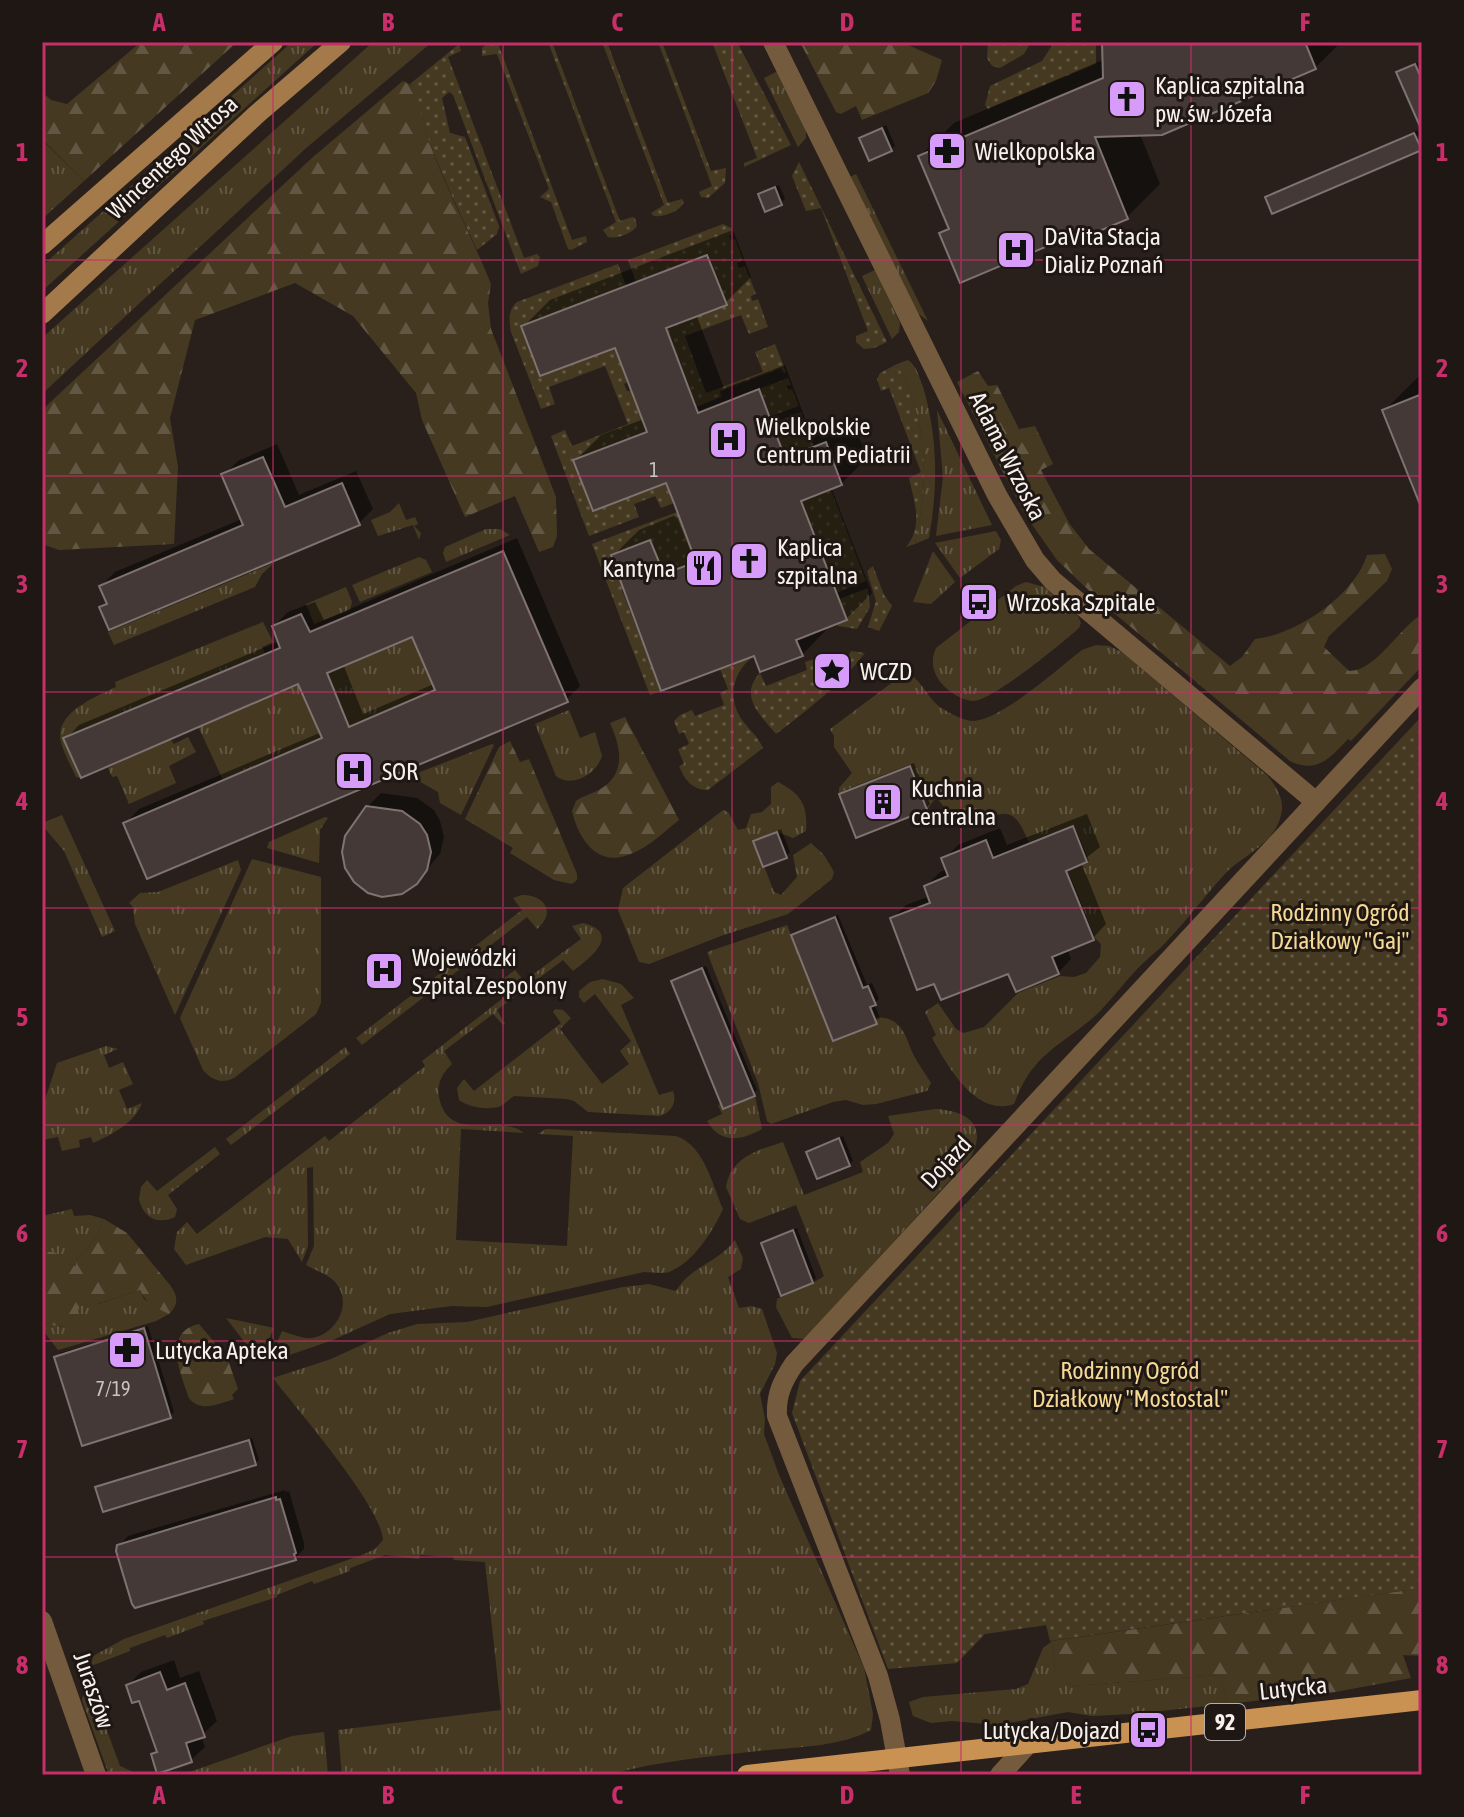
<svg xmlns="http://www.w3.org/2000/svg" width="1464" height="1817" viewBox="0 0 1464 1817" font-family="'Asap Condensed',sans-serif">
	<defs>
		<pattern id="grass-tufts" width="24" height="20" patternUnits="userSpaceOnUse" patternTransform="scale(2)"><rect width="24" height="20" fill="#453a21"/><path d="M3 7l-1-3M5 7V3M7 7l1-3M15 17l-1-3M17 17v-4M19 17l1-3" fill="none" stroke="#615742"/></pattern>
		<pattern id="forest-firs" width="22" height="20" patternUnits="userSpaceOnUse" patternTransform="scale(2)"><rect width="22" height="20" fill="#453a21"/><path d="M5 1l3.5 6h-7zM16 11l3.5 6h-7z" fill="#615742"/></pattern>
		<pattern id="park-dots" width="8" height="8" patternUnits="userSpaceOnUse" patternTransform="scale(2)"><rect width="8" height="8" fill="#453a21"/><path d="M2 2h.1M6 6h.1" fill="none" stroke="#615742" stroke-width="1.8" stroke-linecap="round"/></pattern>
	</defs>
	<rect width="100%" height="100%" fill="#29201c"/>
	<g fill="url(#grass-tufts)">
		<polygon points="292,42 318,42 42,291 42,266"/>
		<polygon points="373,42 432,42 305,149 42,394 42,338"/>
		<polygon points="778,71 806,129 806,138 798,147 764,78"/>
		<polygon points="42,136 43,141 84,181 42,219"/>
		<polygon points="856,174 928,321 916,312 850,177"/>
		<polygon points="875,270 900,323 899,332 892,339 862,276"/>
		<path d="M908,360C917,366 919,377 923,387C938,437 938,487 929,538L915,544C929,477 929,426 897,364Z"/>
		<polygon points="937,410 992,525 936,536 943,477"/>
		<polygon points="399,503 406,520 415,517 418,524 414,526 421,533 419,540 413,525 378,536 371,520 390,512"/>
		<polygon points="486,529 500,529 510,535 446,562 443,553 445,547"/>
		<polygon points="996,531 1001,540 999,549 960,578 935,543"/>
		<polygon points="933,551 955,582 931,604 913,602"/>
		<polygon points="419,557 426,560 432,572 360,602 352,585"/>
		<polygon points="274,563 262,574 255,587 114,645 108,632"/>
		<path d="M1026,582L1044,587L1078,616L1081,623L1079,628C1062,643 992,701 973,701C961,700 948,691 941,683C933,672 930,661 936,648L1016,586Z"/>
		<polygon points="346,587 352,602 350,610 314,624 306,604"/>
		<path d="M263,622L273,642L262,647L265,654L64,738L81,778L76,777C71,766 64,754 61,742C54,712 96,697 116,687L115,682Z"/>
		<polygon points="426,631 431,640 416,647 428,675 450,683 349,727 327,673"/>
		<path d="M1096,645L1109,646L1122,652L1268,776C1277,788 1285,800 1281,815C1274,846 1241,855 1223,876C1204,897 1187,920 1167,941C1159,950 1149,957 1140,966C1124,982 1111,1001 1095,1016C1058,1048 1032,1054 1014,1104C976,1118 947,1065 932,1038L936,1035L925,1012L938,1003L956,1029L964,1033L984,1027L1018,993L1060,976L1074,977L1086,973L1100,957L1101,944L1095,938L1068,871L1089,861L1074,825L1029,842C1025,835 1022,825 1016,819C999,802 979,833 961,826C951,822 944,805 936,797L927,810L909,766L839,794V788L852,773L834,747V736L830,729L905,673C920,676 927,698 940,707C949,713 963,721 974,721C1001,720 1059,668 1082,650Z"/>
		<polygon points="298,684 322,738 223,780 198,726"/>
		<path d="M569,710L580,738L595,732L602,756C597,773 573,789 556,776L535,724Z"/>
		<polygon points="188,737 196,752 169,766 176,783 129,804 117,776 112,777 108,768 170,739 174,744"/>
		<polygon points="492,744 494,745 461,815 440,803 438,792 410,776"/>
		<path d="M778,782C801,794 808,805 806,831L793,838L777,832L754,840L774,892L781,895L797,877L793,855L811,843L824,855L834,872L832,879L788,914L721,936L649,964L639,962L618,910L623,888L723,810L728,812L738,830L746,828L751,814L762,812L771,804V787Z"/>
		<polygon points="62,815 115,931 102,937 64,851 42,825 42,823"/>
		<polygon points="325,817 328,818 320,830 319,863 267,848 269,842"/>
		<path d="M252,859L321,877V1003L316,1014L234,1078C221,1084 212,1080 203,1070L180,1018Z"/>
		<polygon points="238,860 241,870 175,1015 135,924 133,907 129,903 140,893 158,892"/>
		<path d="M522,895C544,895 557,912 537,929L527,917L362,1045L356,1038L522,910L513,898Z"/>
		<path d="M583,923C623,933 589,959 573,971L563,960L497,1010L505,1024L503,1025L493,1014L444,1051L452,1064C443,1072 436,1084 439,1097C448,1145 501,1113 524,1133L461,1129L456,1240L567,1246L573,1136L538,1134L546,1129L676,1136C704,1145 712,1184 723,1209C713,1231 693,1263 669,1272C663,1274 651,1272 644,1272L487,1307L452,1306L390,1314L333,1340L269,1362L282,1331C291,1334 303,1339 312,1338C337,1334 355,1301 333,1280C327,1274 314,1270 306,1265L314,1246L313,1167L307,1168L308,1246L302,1262L288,1239L265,1237L186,1265L174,1249L177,1232L187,1222L197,1234L325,1136L329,1141L425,1066L422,1061L511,992L503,979L515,970L524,981L581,939L572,926Z"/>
		<path d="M787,925L833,1041L877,1024L874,1017C902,1017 904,1033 913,1054C918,1064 925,1073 931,1083L927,1091L876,1104L863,1105L846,1100L833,1102L771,1124L767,1121L758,1083L707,952Z"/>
		<path d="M603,979L621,984L634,998L621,1005L659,1095L673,1091C677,1102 672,1112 660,1116L588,1112L574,1101L567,1099L514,1096C509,1099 503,1106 498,1107C486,1110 468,1107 459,1100L457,1088L464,1079L474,1091L561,1023L553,1012L555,1009L563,1010L571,1018L560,1029L602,1084L629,1064L620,1051L631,1041L595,994L584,1003L579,997V991L590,982Z"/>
		<path d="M106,1046L118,1049L104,1055L109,1068L123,1062L133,1084L119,1090L127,1109L142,1103C135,1123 111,1135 93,1143L91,1137L79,1140L80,1147L62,1151L58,1137L42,1140V1109L57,1063Z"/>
		<polygon points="345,1047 350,1054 231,1145 226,1139"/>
		<path d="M755,1096L762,1129C742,1140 721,1145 707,1121L722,1114L718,1105L721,1104L723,1109Z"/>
		<path d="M935,1109C966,1111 988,1123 971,1157L805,1339L792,1338L776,1307L777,1299L813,1283L824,1276L796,1205L749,1223L740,1219L726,1187C731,1157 758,1150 783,1142L804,1195L863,1172L860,1162L888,1143L894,1134L888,1116Z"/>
		<path d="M215,1147L220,1154L168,1195L177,1209L175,1217C158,1225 143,1218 139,1199L141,1187L147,1180L157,1191Z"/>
		<polygon points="72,1209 74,1216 90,1215 104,1219 95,1239 76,1260 76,1266 68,1265 42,1252 42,1216"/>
		<path d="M735,1240L743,1258L741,1269L728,1277L739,1308L751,1306L762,1309L777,1353L775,1364L760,1394L765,1419L764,1434L779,1475L864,1668L873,1714L871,1730C842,1746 800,1747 768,1750C715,1756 660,1760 609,1775H342L338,1730L501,1710L485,1562L454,1560L453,1557L420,1555L419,1559L385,1555L350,1568V1571L314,1584L312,1581L277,1595V1597L203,1621L204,1624L167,1638L165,1635L130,1648V1651L91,1666L93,1656L124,1639L362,1555L375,1549L383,1540C381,1505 297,1410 273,1378L331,1359L388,1333L417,1324L467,1322L623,1287L649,1284L676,1291C691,1266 719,1262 735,1240Z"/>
		<polygon points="140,1290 144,1299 169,1314 156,1321 58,1350 42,1329 42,1324 64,1327 85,1293 98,1304"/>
		<polygon points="226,1318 274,1328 259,1361"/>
		<polygon points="1052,1641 1055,1669 1071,1686 1220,1675 1227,1704 1131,1714 1092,1716 1068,1712 998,1725 952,1721 931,1723 913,1716 909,1702 923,1697 1016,1689 1028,1684 1043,1648"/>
		<polygon points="91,1687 120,1766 140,1775 109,1775 82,1700 84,1692"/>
		<polygon points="324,1732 328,1775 181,1775 292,1736"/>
	</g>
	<g fill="url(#forest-firs)">
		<polygon points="141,42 237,42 84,181 43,140 42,92 51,100 67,104"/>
		<polygon points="800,42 901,42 942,60 936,81 928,93 862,120 856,106 841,114 836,112"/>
		<path d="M403,81C423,88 421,117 427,135C444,186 471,234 491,284L488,303L491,329L556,497L557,536L553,547L539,552L515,496L465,517L422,420L416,393L353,316L295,283L195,320L170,418L178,467L174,544L59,550L42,544V410L313,157Z"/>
		<path d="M978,371L988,386L997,385L1019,429L1035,426L1053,464L1041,470L1069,523L1089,549L1230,666L1242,657L1255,639C1296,635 1355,595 1367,555L1385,554L1392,569L1387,581L1329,636L1324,647L1349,671C1376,671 1399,628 1422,614V666L1351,741L1348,739C1330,758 1317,774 1290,761L1101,602L1057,560L1024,513L957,382Z"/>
		<path d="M625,717L679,820C665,831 650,846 633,853C599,869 579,841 572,811L576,801C583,796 591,794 599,790C627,774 621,747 610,723Z"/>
		<polygon points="510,741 520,762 529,759 577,874 577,880 572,884 554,880 510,853 513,848 465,819 499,747"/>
		<path d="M104,1219L127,1233L170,1285C178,1296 179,1304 169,1314C156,1308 146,1303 140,1290L97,1304L85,1293L75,1319L65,1327L42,1324V1252C54,1251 63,1253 68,1265L76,1266V1260L95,1239Z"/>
		<path d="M199,1324L227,1357L238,1389L232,1395L234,1399C218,1404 201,1413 189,1398C181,1374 162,1332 199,1324Z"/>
		<polygon points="1422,1588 1422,1656 1403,1655 1411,1678 1335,1692 1227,1704 1220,1675 1071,1686 1055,1669 1052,1641"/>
	</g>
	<g fill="url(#park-dots)">
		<polygon points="488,42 507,42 499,46 572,240 586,236 587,242 571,250 568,249 551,202 540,197 549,189 497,54 482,56 482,48"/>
		<path d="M548,42H552L620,221L632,217L635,218L637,226C631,234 618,239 608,237L603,230L616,222Z"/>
		<path d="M602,42H607L668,203L682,199L684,202C680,212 663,217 654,216L651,213L664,205Z"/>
		<polygon points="658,42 662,42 711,171 726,168 725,183 708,198 701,197 699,192 712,186"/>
		<polygon points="712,42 737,42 791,145 744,167 744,163 757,158"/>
		<polygon points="988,42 1031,42 1024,54 1000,68 992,66 987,58"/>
		<polygon points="1054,42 1096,42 1096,64 988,109 985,105 990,86 1042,61"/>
		<path d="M459,44L461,51L448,57L524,258L537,254L540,257L538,266L521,274L453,95L449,92L442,98L450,133L465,137L499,226L497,234L477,250C460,213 442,176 428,138C422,121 422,99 410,84Z"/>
		<polygon points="799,162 887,342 874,348 864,349 856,342 856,336 868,331 821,208 806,211 792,176"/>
		<polygon points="723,224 731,228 733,234 729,236 731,240 735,239 743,260 737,263 739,268 745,266 756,294 751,296 752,301 758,299 768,327 749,334 741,315 685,336 706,393 763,372 755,352 775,344 786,372 784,373 781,368 720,391 721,397 696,407 666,328 726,305 708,255 636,282 628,260"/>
		<path d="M618,264L626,286L521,326L615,348L628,382L624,384L627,391H631L647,432L573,460L592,511L666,483L674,503L661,508L655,496L634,504L639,517L589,536L551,436L565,430L572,446L628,424L605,366L549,387L555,404L541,409L511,332C509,321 508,309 517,302Z"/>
		<path d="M897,364C929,426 929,477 915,544L906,547C924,526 914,501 909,478L921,472L889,388L881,391L877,379L880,373Z"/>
		<polygon points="788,378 791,385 786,386 788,390 792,389 799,406 769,417 759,389"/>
		<polygon points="801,412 814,447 734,477 772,423"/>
		<polygon points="831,490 866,581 836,593 808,519 758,539 751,520"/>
		<polygon points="677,512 696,562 622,590 661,691 650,695 592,544"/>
		<polygon points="873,566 884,595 892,606 879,631 868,627 876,601 867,571"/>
		<polygon points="868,588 870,607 857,629 838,626 837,624 847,620 839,599"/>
		<path d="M851,651L865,653C840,685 809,709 776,734C761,716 738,696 760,673L766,686L807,670L805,662L826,655L848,657Z"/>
		<path d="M754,656C734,670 727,696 740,717C747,728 758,736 763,748L708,790C692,790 685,780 679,766L684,764L678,749L689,744L684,732L679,734L674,721L680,715L692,710L695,716L724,705L720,693L728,689L720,669Z"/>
		<polygon points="1422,716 1422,1588 1050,1641 1046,1625 985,1634 957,1663 888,1669 792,1413 800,1381"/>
	</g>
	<g fill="#0007" fill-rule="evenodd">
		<polygon points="1104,42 1341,42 1315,68 1140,134 1160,184 1127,217 1077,231 942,234 950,225 920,156 954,123 1105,59"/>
		<polygon points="1419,62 1422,69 1422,126 1399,73"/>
		<polygon points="886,125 895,146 891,149 862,138"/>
		<polygon points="1418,130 1422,139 1421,148 1267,197"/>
		<polygon points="779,185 785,199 781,203 760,194"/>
		<polygon points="733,230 751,277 725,303 696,314 724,388 785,365 811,434 852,418 867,458 841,484 831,487 872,593 846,619 826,626 827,629 802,655 755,653 613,556 639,530 676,515 691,552 694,551 667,481 575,461 601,435 644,419 616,345 524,326 550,300"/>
		<polygon points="1422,373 1422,504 1384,411"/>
		<polygon points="277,444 299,495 356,471 373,509 359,523 101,608 108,602 101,586 115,572 242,519 224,475 238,461"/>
		<path d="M517,538L580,686L566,700L126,823L139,809L322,732L299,682L66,739L79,725L280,641L274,626L288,612L315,602L324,620ZM413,634L434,684L363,714L343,664Z"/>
		<polygon points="914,763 930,804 926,808 841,794 845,790"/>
		<polygon points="381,793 417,798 434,810 440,821 444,837 440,854 415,883 367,807"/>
		<polygon points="1087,814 1100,847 1081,862 1106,924 1093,938 1067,948 1071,959 1058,973 1009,971 935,981 892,919 906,905 930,896 926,886 940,872 948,869 944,859 958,845 1000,828 1007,845"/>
		<polygon points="781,829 790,852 786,856 756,841"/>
		<polygon points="838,915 867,985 872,983 879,999 874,1004 880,1018 835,1039 793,935"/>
		<polygon points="706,966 757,1090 753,1094 673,982"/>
		<polygon points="843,1136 853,1161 849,1164 808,1152"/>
		<polygon points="797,1228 816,1278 812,1282 763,1243"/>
		<polygon points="148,1326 174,1412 170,1416 57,1357 60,1353"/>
		<polygon points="252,1438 259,1460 255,1463 98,1488 102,1484"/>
		<polygon points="285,1490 285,1492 289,1491 304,1543 304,1549 295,1558 119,1546 128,1536"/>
		<polygon points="174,1660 180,1678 199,1671 217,1721 201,1736 205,1747 191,1760 158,1771 153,1755 158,1749 140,1699 128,1685 141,1672"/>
	</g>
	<g fill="#443937" stroke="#7f7371" stroke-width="2" fill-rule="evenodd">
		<polygon points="1102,42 1305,42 1316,69 1162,135 1095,137 1128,219 1078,240 1076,234 960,283 939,233 949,229 918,156 1103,78"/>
		<polygon points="1415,64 1422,80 1422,131 1396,72"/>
		<polygon points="882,128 892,151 869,161 859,138"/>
		<polygon points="1414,133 1422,150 1272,214 1265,197"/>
		<polygon points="775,187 782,205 765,212 758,194"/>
		<polygon points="707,255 727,305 666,328 698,413 759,389 785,458 826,442 842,485 801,501 847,620 796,640 803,656 760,672 754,656 661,691 611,555 650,540 664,574 696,562 674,503 666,483 593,511 573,460 647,432 615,348 540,376 521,326"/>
		<polygon points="1422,394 1422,507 1421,507 1382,410"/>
		<polygon points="263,457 285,507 342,483 360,525 109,630 99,607 107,604 99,586 243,525 221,474"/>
		<path d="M503,551L568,702L147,879L123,823L322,738L298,684L81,778L63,738L280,648L272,626L301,614L310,632ZM412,637L435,690L349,727L327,673Z"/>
		<polygon points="910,766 927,810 856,838 839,794"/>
		<polygon points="366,806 402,811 420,824 427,835 431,852 427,870 417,884 402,894 382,897 368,893 354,882 345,868 342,852 345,836"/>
		<polygon points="1073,826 1087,862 1066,871 1094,940 1052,957 1059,974 1016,992 1008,974 941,1000 934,984 917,990 890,918 930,903 924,886 948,876 941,858 986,840 993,858"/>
		<polygon points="777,832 787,858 763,867 753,841"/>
		<polygon points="835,917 863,988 868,986 876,1005 870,1007 877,1024 833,1041 791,935"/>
		<polygon points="702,968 755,1096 723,1109 671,981"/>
		<polygon points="839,1138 850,1166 817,1179 806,1152"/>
		<polygon points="793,1230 813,1283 781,1296 761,1243"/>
		<polygon points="144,1328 171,1418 82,1446 54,1357"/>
		<polygon points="249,1440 256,1465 103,1512 95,1487"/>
		<polygon points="276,1497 276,1500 280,1499 296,1553 294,1554 296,1560 135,1608 132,1604 116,1551 117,1545"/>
		<polygon points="160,1672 167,1690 185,1683 205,1737 186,1743 192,1762 157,1774 151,1754 157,1752 139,1701 132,1703 126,1685"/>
	</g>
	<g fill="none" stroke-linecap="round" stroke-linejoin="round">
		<g stroke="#755b3e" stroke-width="20">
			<polyline points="773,42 997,495 1035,560 1053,581 1316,802"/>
			<path d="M900,1775L890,1720L878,1676L777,1416C776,1395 782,1382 794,1364L1422,688"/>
			<polyline points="1000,1775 1028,1744"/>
		</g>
		<polyline stroke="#755b3e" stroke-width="20" points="42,1621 96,1775"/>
		<g stroke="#a57a4a" stroke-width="20">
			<polyline points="42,245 273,42"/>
			<polyline points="42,314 257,114 341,42"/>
		</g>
		<polyline stroke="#c99253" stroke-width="20" points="747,1775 1422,1700"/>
	</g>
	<path fill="none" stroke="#c72e6a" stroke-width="2" stroke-opacity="0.55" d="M273,42V1775M503,42V1775M732,42V1775M961,42V1775M1191,42V1775M42,260H1422M42,476H1422M42,692H1422M42,908H1422M42,1125H1422M42,1341H1422M42,1557H1422"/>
	<defs>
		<symbol id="church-square" viewBox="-11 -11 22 22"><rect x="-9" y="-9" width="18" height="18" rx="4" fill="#d79bf9" stroke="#1f1713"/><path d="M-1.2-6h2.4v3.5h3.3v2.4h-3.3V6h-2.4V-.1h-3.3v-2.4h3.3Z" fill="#111"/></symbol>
		<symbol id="pharmacy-square" viewBox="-11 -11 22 22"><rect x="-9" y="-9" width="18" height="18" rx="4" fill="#d79bf9" stroke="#1f1713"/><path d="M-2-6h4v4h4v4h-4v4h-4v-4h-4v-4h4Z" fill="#111"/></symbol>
		<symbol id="hospital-square" viewBox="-11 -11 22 22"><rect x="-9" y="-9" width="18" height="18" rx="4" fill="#d79bf9" stroke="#1f1713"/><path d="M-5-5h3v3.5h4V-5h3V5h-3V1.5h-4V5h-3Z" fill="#111"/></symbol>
		<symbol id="restaurant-square" viewBox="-11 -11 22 22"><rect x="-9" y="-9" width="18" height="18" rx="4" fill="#d79bf9" stroke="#1f1713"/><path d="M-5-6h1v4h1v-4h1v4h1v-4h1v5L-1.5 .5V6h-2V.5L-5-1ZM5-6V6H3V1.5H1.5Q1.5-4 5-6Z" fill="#111"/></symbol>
		<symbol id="bus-square" viewBox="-11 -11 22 22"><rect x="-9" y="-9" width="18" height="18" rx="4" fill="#d79bf9" stroke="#1f1713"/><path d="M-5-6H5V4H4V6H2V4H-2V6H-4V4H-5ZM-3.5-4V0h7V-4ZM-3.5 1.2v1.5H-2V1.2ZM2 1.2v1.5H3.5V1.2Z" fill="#111"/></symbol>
		<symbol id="sight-square" viewBox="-11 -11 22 22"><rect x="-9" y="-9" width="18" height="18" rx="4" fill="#d79bf9" stroke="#1f1713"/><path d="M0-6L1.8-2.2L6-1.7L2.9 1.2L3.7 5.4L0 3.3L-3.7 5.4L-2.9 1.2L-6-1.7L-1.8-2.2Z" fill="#111"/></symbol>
		<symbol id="building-square" viewBox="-11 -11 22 22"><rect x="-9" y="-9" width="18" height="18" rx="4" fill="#d79bf9" stroke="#1f1713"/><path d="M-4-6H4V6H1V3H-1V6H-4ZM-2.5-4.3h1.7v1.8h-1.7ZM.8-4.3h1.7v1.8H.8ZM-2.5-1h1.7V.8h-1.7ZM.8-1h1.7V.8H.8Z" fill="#111"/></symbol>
	</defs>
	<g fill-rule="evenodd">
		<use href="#church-square" x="1105" y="77" width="44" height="44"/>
		<use href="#pharmacy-square" x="925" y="129" width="44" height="44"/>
		<use href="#hospital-square" x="994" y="228" width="44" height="44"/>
		<use href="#hospital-square" x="706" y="418" width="44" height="44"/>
		<use href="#church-square" x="727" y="539" width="44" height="44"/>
		<use href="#restaurant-square" x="682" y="546" width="44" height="44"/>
		<use href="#bus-square" x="957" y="580" width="44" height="44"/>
		<use href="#sight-square" x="810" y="649" width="44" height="44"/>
		<use href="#hospital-square" x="332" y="749" width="44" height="44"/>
		<use href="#building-square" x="861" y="780" width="44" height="44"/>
		<use href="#hospital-square" x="362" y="949" width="44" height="44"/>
		<use href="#pharmacy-square" x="105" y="1328" width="44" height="44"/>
		<use href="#bus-square" x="1126" y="1708" width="44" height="44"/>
	</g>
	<g text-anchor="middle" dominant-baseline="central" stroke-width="6" stroke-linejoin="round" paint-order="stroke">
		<g font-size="20" fill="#cac3c0">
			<text x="654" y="469">1</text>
			<text x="113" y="1388">7/19</text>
		</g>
		<rect fill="#1f1713" stroke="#b6b0ac" stroke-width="2" x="1205" y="1704" width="40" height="36" rx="6"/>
		<g font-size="22" font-weight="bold" fill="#f7f1ed">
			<text x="1225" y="1722">92</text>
		</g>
		<g font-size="24" fill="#f7f1ed" stroke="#1f1713" text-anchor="start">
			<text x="1155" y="85">Kaplica szpitalna<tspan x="1155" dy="28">pw. św. Józefa</tspan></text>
			<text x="975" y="151">Wielkopolska</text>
			<text x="1044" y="236">DaVita Stacja<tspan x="1044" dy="28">Dializ Poznań</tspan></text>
			<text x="756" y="426">Wielkpolskie<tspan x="756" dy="28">Centrum Pediatrii</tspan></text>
			<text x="777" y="547">Kaplica<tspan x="777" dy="28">szpitalna</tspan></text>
			<text x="676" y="568" text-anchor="end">Kantyna</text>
			<text x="1007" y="602">Wrzoska Szpitale</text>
			<text x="860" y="671">WCZD</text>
			<text x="382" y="771">SOR</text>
			<text x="911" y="788">Kuchnia<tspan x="911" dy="28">centralna</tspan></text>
			<text x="412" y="957">Wojewódzki<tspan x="412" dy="28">Szpital Zespolony</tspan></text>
			<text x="155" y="1350">Lutycka Apteka</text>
			<text x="1120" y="1730" text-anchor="end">Lutycka/Dojazd</text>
		</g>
		<g font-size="24" fill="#f7f1ed" stroke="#1f1713">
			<text transform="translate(172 157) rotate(-43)">Wincentego Witosa</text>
			<text transform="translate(1008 456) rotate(63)">Adama Wrzoska</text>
			<text transform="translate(946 1162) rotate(-47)">Dojazd</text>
			<text transform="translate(1293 1688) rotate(-6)">Lutycka</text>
			<text transform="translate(94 1690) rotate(71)">Juraszów</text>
		</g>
		<g font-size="24" fill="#f6d994" stroke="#1f1713">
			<text x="1340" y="912">Rodzinny Ogród<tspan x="1340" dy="28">Działkowy "Gaj"</tspan></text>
			<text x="1130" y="1370">Rodzinny Ogród<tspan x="1130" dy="28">Działkowy "Mostostal"</tspan></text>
		</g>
	</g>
	<rect width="1464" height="1817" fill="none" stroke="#1f1713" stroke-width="88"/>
	<rect x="44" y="44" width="1376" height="1729" fill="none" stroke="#c72e6a" stroke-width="3"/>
	<g font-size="26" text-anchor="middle" font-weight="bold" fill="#c72e6a">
		<text x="159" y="31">A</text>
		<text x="388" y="31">B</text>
		<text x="617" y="31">C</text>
		<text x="847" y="31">D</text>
		<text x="1076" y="31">E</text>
		<text x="1305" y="31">F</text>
		<text x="22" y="161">1</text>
		<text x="1442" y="161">1</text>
		<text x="22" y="377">2</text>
		<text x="1442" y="377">2</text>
		<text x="22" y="593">3</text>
		<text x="1442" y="593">3</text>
		<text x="22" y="810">4</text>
		<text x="1442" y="810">4</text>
		<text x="22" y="1026">5</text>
		<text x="1442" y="1026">5</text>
		<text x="22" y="1242">6</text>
		<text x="1442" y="1242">6</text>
		<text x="22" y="1458">7</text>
		<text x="1442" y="1458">7</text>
		<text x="22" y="1674">8</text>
		<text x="1442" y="1674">8</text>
		<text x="159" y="1804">A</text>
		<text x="388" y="1804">B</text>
		<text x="617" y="1804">C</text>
		<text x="847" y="1804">D</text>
		<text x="1076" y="1804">E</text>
		<text x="1305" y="1804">F</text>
	</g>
</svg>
